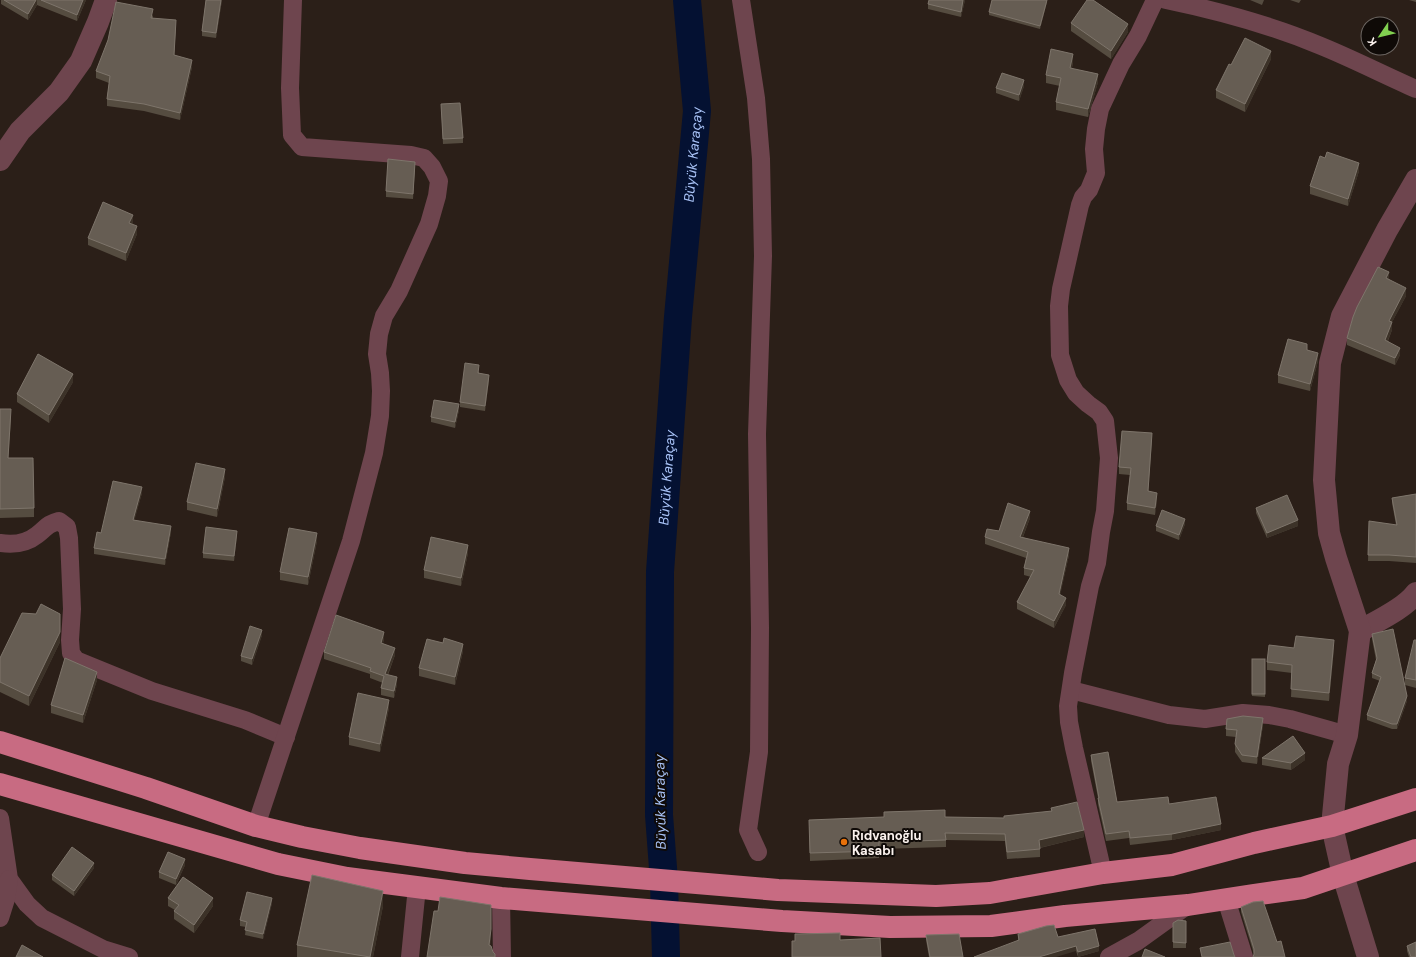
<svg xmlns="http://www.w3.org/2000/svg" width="1416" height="957" viewBox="0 0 1416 957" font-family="'DM Sans',sans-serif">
	<rect width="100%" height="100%" fill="#2b1f18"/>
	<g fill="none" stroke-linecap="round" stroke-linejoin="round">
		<path stroke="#041132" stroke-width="28" id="s1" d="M666,957L664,881L659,815L660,572L678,317L697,111L687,0"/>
		<g stroke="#6e454e" stroke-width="18">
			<polyline points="741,0 756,98 761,159 763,256 757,434 760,628 759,752 748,830 758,852"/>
			<path d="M1166,0C1219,11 1271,25 1321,46C1353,59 1384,75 1416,89"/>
			<path d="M0,543C13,545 27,543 37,535C48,527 45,525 59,521L67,527L69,538L72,609L70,640L71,653L76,660L152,691L245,720L286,737"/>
			<polyline points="1071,690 1169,715 1205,719 1243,713 1269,715 1290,719 1347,735"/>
			<polyline points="0,818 9,879 27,904 42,918 103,949 129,957"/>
			<polyline points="256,826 351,541 374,453 380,416 381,391 380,373 377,354 379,334 384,316 399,291 429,224 437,196 439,181 432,167 424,158 411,155 302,147 292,135 290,88 293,0"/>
			<polyline points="1103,873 1074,748 1069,722 1068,706 1073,673 1090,586 1097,563 1101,532 1105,511 1109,458 1105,421 1099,412 1088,404 1076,393 1068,380 1060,355 1059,306 1061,289 1080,205 1083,197 1089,190 1096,173 1094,149 1096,129 1100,109 1121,64 1138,36 1155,0"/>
			<polyline points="501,898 502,957"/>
			<polyline points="1226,899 1244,957"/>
			<polyline points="0,918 6,899 9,879"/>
			<polyline points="410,957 417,887"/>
			<polyline points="1109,957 1138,941 1188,905"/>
		</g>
		<g stroke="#6e454e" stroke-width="22">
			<polyline points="0,160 20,131 59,92 81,61 98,22 106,0"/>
			<path d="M1360,631C1377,621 1405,608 1416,593"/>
			<polyline points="1368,957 1343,875 1332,826 1338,764 1347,735 1360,631 1336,558 1329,533 1324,480 1330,363 1342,316 1387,230 1416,180"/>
		</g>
		<g stroke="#c86b82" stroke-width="22">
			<polyline points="0,742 146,788 256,826 302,837 360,848 465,863 530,869 778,890 936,896 990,893 1103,873 1172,865 1254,843 1332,826 1416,799"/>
			<polyline points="0,784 278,864 347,878 501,898 782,921 890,927 991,926 1065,916 1188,905 1253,895 1303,888 1416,850"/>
		</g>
	</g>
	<g fill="#554c40">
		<polygon points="1,0 86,0 77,21 37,5 28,20 1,4"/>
		<polygon points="206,0 222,0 216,38 202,36 202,31"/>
		<polygon points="929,0 965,0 961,17 928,9 928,4"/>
		<polygon points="1250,0 1264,0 1262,5"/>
		<polygon points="1290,0 1301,0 1299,3"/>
		<polygon points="1409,0 1416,0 1416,2"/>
		<polygon points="1047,2 1040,29 989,15 989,12"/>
		<polygon points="153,15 153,18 176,27 174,56 192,67 180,120 144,111 107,106 107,99 109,83 96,78 96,71"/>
		<polygon points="1071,23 1128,32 1111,59 1071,31"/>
		<polygon points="1271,59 1245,112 1216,98 1216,90 1231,65"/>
		<polygon points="1073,62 1072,68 1098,82 1088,117 1056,110 1056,102 1060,86 1046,83 1046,75"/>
		<polygon points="1024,86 1019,101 996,93 996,88"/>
		<polygon points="441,104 463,138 463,143 443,144"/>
		<polygon points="415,167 413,199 386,197 386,191"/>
		<polygon points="1359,171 1348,206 1310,194 1310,186"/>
		<polygon points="133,223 132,224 137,234 126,261 88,245 88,238"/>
		<polygon points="1389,279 1406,296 1392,322 1392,330 1388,341 1400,355 1395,365 1347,345 1347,338"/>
		<polygon points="1307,350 1318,361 1310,391 1278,383 1278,375"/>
		<polygon points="479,371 479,373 489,380 485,411 460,407 460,402"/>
		<polygon points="73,382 49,423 17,402 17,394"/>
		<polygon points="0,409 11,419 8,458 34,508 34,517 0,518"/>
		<polygon points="459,410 455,428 431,422 431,417"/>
		<polygon points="1152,440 1148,491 1157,500 1155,515 1127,510 1127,503 1130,475 1119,474 1119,467"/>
		<polygon points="225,477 217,517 187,510 187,502"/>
		<polygon points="142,493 134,520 171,532 165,565 94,554 94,548 101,533"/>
		<polygon points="1416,494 1416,563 1389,561 1368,561 1369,521 1396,525 1392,503 1392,498"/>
		<polygon points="1256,508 1298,526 1267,538 1256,513"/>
		<polygon points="1030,518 1023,537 1069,555 1060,594 1066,605 1054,628 1017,609 1017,602 1031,577 1024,575 1024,568 1026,558 985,544 985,537"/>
		<polygon points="1185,524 1179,540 1156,531 1156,526"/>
		<polygon points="237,536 234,561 203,558 203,553"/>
		<polygon points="317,541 308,585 280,580 280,572"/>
		<polygon points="468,553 461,586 424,578 424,570"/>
		<polygon points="60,624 60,642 29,706 0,692 0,658"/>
		<polygon points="1372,634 1405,684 1405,678 1416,640 1416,688 1405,685 1407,701 1397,729 1392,729 1367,720 1367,715 1380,681 1372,678 1372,673 1376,660 1372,639"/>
		<polygon points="262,635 252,665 241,661 241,656"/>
		<polygon points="384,639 383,643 395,655 388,675 397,684 394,698 381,695 381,688 383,683 370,678 370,674 324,659 324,652"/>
		<polygon points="443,643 463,651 455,685 419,676 419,668"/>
		<polygon points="1294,648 1334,648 1329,701 1291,697 1292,673 1267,670 1267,662"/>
		<polygon points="1252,659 1265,659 1265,697 1252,696"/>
		<polygon points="97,680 83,723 51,713 51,705"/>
		<polygon points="389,708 380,752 349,745 349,737"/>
		<polygon points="1263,725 1257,764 1242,762 1235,752 1235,744 1236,737 1226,736 1226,729"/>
		<polygon points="1091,755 1117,802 1169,804 1221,830 1172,840 1130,845 1129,838 1106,841 1098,804 1098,798 1091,761"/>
		<polygon points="1262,758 1305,760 1291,770 1262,765"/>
		<polygon points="1051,808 1084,837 1040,848 1040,857 1007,859 1005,841 946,840 946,847 879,849 879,858 810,861 809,827 945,817 1004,818 1051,811"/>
		<polygon points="185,865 176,885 159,878 159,872"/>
		<polygon points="94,868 74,896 52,880 52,875"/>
		<polygon points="168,898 213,906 194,933 174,919 174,911 175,910 168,906"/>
		<polygon points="272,903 263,939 245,935 246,927 240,926 240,920"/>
		<polygon points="383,906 373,957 297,957 297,945"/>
		<polygon points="1241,907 1277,942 1254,954 1241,912"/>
		<polygon points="1186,921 1186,948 1173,948 1173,923"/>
		<polygon points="1018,934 1058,937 1099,951 1078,957 1076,951 1018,941"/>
		<polygon points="926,935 963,957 929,957 926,940"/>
		<polygon points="1407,946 1416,957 1409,957 1407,951"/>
	</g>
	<g fill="#3c3228">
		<polygon points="36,0 37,0 37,5 28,20 28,14"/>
		<polygon points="83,0 86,0 77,21 77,15"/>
		<polygon points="221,0 222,0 216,38 216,33"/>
		<polygon points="963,0 965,0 961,17 961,12"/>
		<polygon points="1047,0 1047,2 1040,29 1040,26"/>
		<polygon points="1128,24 1128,32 1111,59 1111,51"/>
		<polygon points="1271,51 1271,59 1245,112 1245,104"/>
		<polygon points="1073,54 1073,62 1070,76 1070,68"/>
		<polygon points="192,60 192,67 180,120 180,113"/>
		<polygon points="1098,74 1098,82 1088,117 1088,109"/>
		<polygon points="1024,80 1024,86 1019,101 1019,95"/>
		<polygon points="1359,163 1359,171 1348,206 1348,199"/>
		<polygon points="133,215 133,223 129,231 129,223"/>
		<polygon points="137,226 137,234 126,261 126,253"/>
		<polygon points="1389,272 1389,280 1386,278"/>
		<polygon points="1406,288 1406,296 1389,328 1389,321"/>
		<polygon points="1392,322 1392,330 1385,347 1385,340"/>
		<polygon points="1400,348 1400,355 1395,365 1395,358"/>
		<polygon points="1318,353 1318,361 1310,391 1310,384"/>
		<polygon points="73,374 73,382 49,423 49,415"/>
		<polygon points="489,375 489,380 485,411 485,406"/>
		<polygon points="459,404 459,410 455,428 455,422"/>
		<polygon points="11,409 11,419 8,468 8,458"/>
		<polygon points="1152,433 1152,440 1148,498 1148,491"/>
		<polygon points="225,469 225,477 217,517 217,509"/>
		<polygon points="142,487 142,493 133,526 133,520"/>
		<polygon points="1157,493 1157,500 1155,515 1155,508"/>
		<polygon points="1030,511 1030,518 1020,544 1020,537"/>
		<polygon points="1185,519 1185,524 1179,540 1179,535"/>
		<polygon points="1298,520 1298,526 1267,538 1267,533"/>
		<polygon points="171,526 171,532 165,565 165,559"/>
		<polygon points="237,531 237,536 234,561 234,556"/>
		<polygon points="317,533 317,541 308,585 308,577"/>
		<polygon points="468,545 468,553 461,586 461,578"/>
		<polygon points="1069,548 1069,555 1059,601 1059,594"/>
		<polygon points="1066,598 1066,605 1054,628 1054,621"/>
		<polygon points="60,614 60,642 29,706 29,696"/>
		<polygon points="262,630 262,635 252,665 252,659"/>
		<polygon points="384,632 384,639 381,650 381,643"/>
		<polygon points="1334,640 1334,648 1329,701 1329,693"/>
		<polygon points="463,644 463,651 455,685 455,677"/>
		<polygon points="395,648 395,655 385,681 385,674"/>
		<polygon points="97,672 97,680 83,723 83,715"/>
		<polygon points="397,677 397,684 394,698 394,691"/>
		<polygon points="1407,696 1407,701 1397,729 1397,724"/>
		<polygon points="389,700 389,708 380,752 380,744"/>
		<polygon points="1263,718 1263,725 1257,764 1257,757"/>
		<polygon points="1305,753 1305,760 1291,770 1291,763"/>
		<polygon points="1221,824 1221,830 1172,840 1172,834"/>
		<polygon points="1084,830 1084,837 1039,848 1039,840"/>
		<polygon points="185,859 185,865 176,885 176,879"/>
		<polygon points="94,863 94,868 74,896 74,891"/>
		<polygon points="383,891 383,906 373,957 370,957"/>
		<polygon points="213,898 213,906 194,933 194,925"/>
		<polygon points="272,898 272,903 263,939 263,934"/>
		<polygon points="491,929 491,940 489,955 489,945"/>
		<polygon points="1076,946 1076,951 1056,957 1039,957"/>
		<polygon points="1099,946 1099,951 1078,957 1078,952"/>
	</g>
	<g fill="#665d53" stroke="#7e756b">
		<polygon points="4,0 36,0 28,14"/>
		<polygon points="41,0 83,0 77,15"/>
		<polygon points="206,0 221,0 216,33 202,31"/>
		<polygon points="929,0 963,0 961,12 928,4"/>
		<polygon points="992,0 1047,0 1040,26 989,12"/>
		<polygon points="1087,0 1093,0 1128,24 1111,51 1071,23"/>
		<polygon points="116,2 153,9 151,18 176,20 174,55 192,60 180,113 144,104 107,99 110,76 96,71 108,40"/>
		<polygon points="1245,38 1271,51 1245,104 1216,90 1229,64 1231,65"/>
		<polygon points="1051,49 1073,54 1070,68 1098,74 1088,109 1056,102 1061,78 1046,75"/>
		<polygon points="1002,73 1024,80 1019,95 996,88"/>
		<polygon points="460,103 463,138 443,139 441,104"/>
		<polygon points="1327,152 1359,163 1348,199 1310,186 1320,156 1325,158"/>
		<polygon points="388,159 415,162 413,194 386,191"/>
		<polygon points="103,202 133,215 129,223 137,226 126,253 88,238"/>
		<polygon points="1378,267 1389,272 1386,278 1406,288 1389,321 1392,322 1385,340 1400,348 1395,358 1347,338 1353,317 1357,307"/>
		<polygon points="1288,339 1307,344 1307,350 1318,353 1310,384 1278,375"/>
		<polygon points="38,354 73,374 49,415 17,394"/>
		<polygon points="465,363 479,365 478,373 489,375 485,406 460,402"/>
		<polygon points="434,400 459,404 455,422 431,417"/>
		<polygon points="0,409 11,409 8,458 33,458 34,508 0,509"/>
		<polygon points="1122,431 1152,433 1148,491 1157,493 1155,508 1127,503 1131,468 1119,467"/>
		<polygon points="196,463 225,469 217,509 187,502"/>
		<polygon points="113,481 142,487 133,520 171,526 165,559 94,548 97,532 101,533"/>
		<polygon points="1416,494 1416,557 1389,555 1368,555 1369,521 1397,525 1392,498"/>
		<polygon points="1287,495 1298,520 1267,533 1256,508"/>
		<polygon points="1008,503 1030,511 1020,537 1069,548 1059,594 1066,598 1054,621 1017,602 1034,570 1024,568 1028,552 985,537 987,529 999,531"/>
		<polygon points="1162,510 1185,519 1179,535 1156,526"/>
		<polygon points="206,527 237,531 234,556 203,553"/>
		<polygon points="289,528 317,533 308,577 280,572"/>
		<polygon points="431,537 468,545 461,578 424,570"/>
		<polygon points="41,604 60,614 60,632 29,696 0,682 0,658 22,613 36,614"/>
		<polygon points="336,615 384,632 381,643 395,648 385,674 397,677 394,691 381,688 384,676 370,671 371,668 324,652"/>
		<polygon points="250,626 262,630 252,659 241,656"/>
		<polygon points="1393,629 1407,696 1397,724 1392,724 1367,715 1381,677 1372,673 1377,658 1372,634"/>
		<polygon points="1296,636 1334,640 1329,693 1291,689 1292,665 1267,662 1269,645 1294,648"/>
		<polygon points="444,638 463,644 455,677 419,668 427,639 443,643"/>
		<polygon points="1414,640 1416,640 1416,680 1405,678"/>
		<polygon points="65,658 97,672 83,715 51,705"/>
		<rect x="1252" y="659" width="13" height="35"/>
		<polygon points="358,693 389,700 380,744 349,737"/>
		<polygon points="1243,716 1263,718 1257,757 1242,755 1235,744 1237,730 1226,729 1227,719"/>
		<polygon points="1293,736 1305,753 1291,763 1262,758"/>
		<polygon points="1108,752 1117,802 1168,797 1169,804 1216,797 1221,824 1172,834 1130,838 1129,831 1106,834 1098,798 1099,798 1091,755"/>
		<polygon points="1077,802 1084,830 1039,840 1040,849 1007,852 1005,834 945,833 946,840 879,842 879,851 810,853 809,820 884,817 884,812 945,810 945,817 1004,818 1004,816 1052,811 1051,808"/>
		<polygon points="72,847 94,863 74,891 52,875"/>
		<polygon points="168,852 185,859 176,879 159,872"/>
		<polygon points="312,875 383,891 370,957 297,945"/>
		<polygon points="183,877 213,898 194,925 174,911 179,905 168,898"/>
		<polygon points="247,892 272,898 263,934 245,930 247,922 240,920"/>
		<polygon points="440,897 491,905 491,929 489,945 491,946 493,952 495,954 495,957 427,957 434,911 438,911"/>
		<polygon points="1263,901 1277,942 1281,941 1285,957 1253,957 1254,954 1254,949 1241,907 1253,902"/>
		<polygon points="1178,920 1186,921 1186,943 1173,942 1173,923"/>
		<polygon points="1054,925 1058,937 1095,929 1099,946 1078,952 1076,946 1039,957 974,957 1019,940 1018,934 1046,926"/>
		<polygon points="840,933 840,940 880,938 881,957 792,957 792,941 795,941 795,934"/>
		<polygon points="959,934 963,957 930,957 926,935"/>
		<polygon points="1230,942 1234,955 1235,957 1202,957 1200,948"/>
		<polygon points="1416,942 1416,957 1411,957 1407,946"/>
		<polygon points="22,945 43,957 16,957"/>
		<polygon points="1145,949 1165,957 1142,957"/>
	</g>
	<circle fill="#e8710a" stroke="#0f0a07" stroke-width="1.5" cx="844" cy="842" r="4"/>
	<g text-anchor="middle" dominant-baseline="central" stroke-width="4" stroke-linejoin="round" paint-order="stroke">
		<g font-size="13" font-weight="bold" fill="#fbf2ee" stroke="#0f0a07" text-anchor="start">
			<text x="852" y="835">Rıdvanoğlu<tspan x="852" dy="15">Kasabı</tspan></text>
		</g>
		<g font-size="14" font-style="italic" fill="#a8c2f6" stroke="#0f0a07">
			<text stroke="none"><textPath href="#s1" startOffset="804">Büyük Karaçay</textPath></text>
			<text stroke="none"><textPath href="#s1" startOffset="480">Büyük Karaçay</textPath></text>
			<text transform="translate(660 802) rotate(-91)">Büyük Karaçay</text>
		</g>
	</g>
	<g transform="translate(1380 36) rotate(235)"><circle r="19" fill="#0f0a07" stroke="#6d6763"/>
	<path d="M0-3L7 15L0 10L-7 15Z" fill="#81d050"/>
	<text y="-6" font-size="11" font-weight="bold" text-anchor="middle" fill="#fbf2ee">K</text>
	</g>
</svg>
